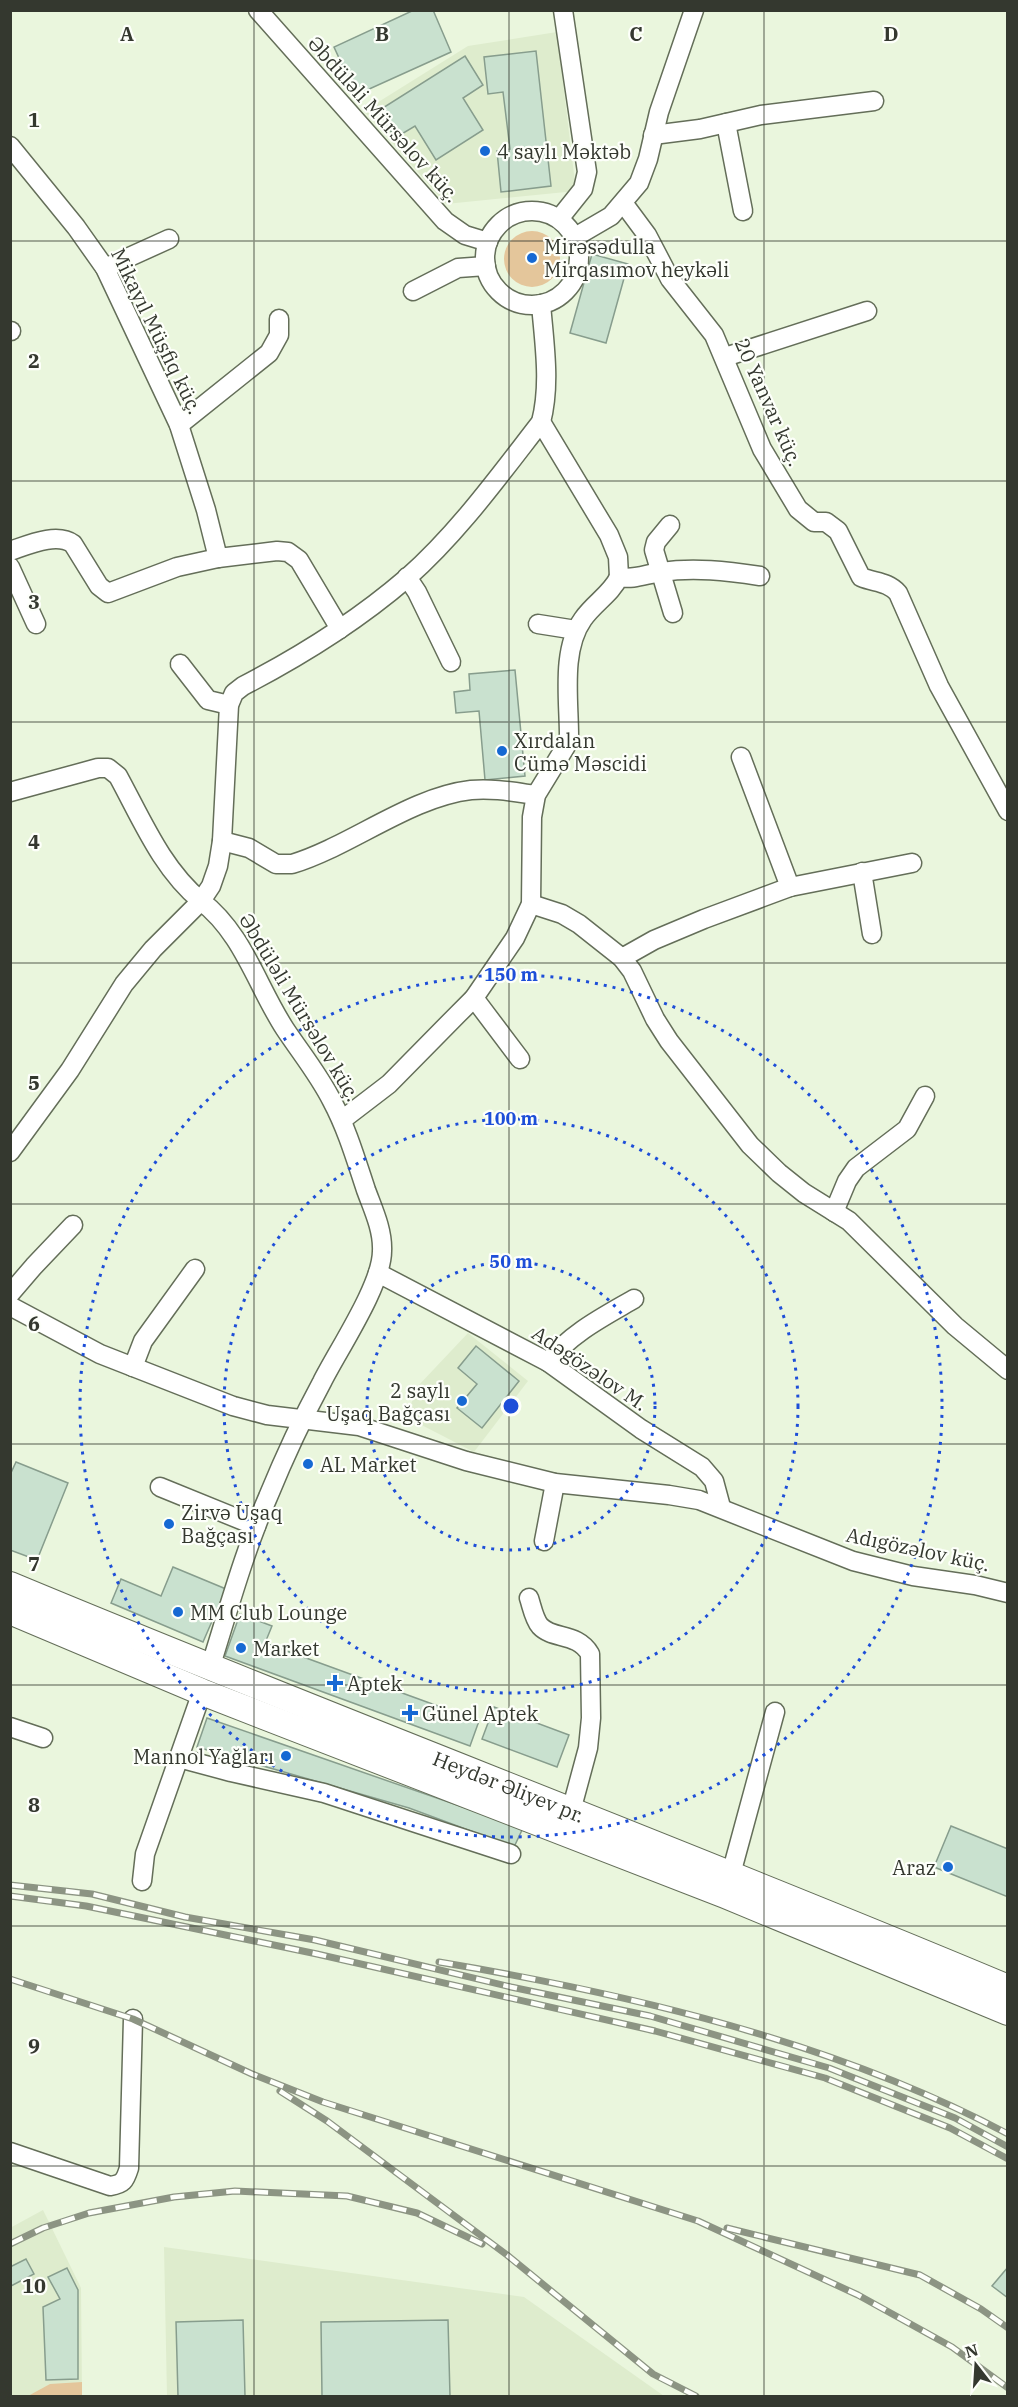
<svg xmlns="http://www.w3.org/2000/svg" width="1018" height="2407" viewBox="0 0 1018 2407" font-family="'IBM Plex Serif',serif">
	<rect width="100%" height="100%" fill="#eaf6dd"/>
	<g fill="#deeccd">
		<polygon points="557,32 576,191 446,204 364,111 468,46"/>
		<polygon points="468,1333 528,1381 474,1452 406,1417 418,1386"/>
		<polygon points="43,2210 81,2288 82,2396 11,2396 10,2228"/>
		<polygon points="164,2247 524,2297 664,2396 167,2396"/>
	</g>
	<g fill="#e4c69b">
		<circle cx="532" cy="259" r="28"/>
		<polygon points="82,2382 82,2396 28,2396 50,2384"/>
	</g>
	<g fill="#c9e1cf" stroke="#879d8d" stroke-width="1.5">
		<polygon points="414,10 433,10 451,52 356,95 334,47"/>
		<polygon points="536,51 551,186 501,192 497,151 510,149 503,92 488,94 484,57"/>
		<polygon points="465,56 483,85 463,98 483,130 436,160 415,126 395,138 378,111"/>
		<polygon points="592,254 628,264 606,343 570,333"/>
		<polygon points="515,670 525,776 485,780 479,711 456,713 454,692 470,690 469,674"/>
		<polygon points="476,1346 519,1381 482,1428 457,1408 477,1384 458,1368"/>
		<polygon points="16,1462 68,1483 37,1560 10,1550 10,1475"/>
		<polygon points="173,1567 226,1589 203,1642 111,1603 121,1579 161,1596"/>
		<polygon points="240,1614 272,1626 265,1643 479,1721 470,1746 225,1656"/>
		<polygon points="494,1707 569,1735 557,1767 482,1739"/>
		<polygon points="207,1718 523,1828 514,1847 409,1808 197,1747"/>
		<polygon points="951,1826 1008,1849 1008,1897 934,1867"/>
		<polygon points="26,2259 34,2274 11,2286 10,2267"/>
		<polygon points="1008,2267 1008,2298 992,2286"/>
		<polygon points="67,2268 78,2290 78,2379 46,2380 43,2307 60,2299 48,2277"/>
		<polygon points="243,2320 245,2396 178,2396 176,2322"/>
		<polygon points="448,2320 450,2396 322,2396 321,2322"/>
	</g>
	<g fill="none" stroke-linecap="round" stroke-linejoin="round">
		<defs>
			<g id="street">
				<polyline points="258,10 445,221 465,235 488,242"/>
				<polyline points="726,123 743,211"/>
				<polyline points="653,135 700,129 761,115 874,101"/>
				<polyline points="10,146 76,227 105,268 179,425 206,510 218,558"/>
				<path d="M624,204L647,235L670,279L714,335L762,449L798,509L814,522H826L838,531L861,577C875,583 887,581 898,593L939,686L1008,811"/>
				<circle cx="532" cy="258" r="47"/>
				<polyline points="559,219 583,189 587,172 563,10"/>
				<polyline points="575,237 611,216 639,183 648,159 659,112 694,10"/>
				<polyline points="105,268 169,239"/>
				<polyline points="413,291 458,268 486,266"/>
				<polyline points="10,331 11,331"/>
				<polyline points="725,357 867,311"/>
				<polyline points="541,422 609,535 618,557 619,577"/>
				<polyline points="179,425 269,353 279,335 279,319"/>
				<polyline points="670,525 656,542 654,550 673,613"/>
				<path d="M10,551C28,545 57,532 73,544L99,586L108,593L177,567L218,558L277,551L288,552L299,560L340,629"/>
				<polyline points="10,567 36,624"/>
				<polyline points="407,577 417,592 451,662"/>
				<polyline points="538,624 576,630"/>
				<polyline points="180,664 208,700 229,705"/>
				<polyline points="741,757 790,887"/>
				<path d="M10,792L98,768H108L118,776C142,820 162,869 201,901L153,949L124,984L70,1070L10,1152"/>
				<path d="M222,841L249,848L276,864H292C351,846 410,797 471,790C493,788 514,792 536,795"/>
				<polyline points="862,872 872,934"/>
				<polyline points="531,904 562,914 579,924 622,958 632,971 655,1019 669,1041 750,1145 779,1173 804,1193 849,1221 955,1326 1008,1370"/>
				<polyline points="622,958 654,940 704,919 790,887 912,863"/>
				<polyline points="474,998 520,1059"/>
				<path d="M342,1120L389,1084L458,1014L474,998L515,938L531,904L532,817L536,795L566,746L569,736C569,699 561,650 583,619C594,603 611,594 619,577C634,580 646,574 661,572C694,567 727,571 760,576"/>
				<polyline points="834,1212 847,1181 856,1168 907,1129 925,1096"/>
				<polyline points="378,1273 548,1362 641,1429 702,1467 714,1481 721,1507"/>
				<polyline points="10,1294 34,1266 73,1225"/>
				<polyline points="10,1306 100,1354 233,1406 267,1415 359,1426 466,1461 555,1483 669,1495 699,1500 853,1561 913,1576 975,1585 1008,1593"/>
				<path d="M548,1362C571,1333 603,1317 634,1299"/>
				<polyline points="133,1367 143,1341 195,1269"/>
				<polyline points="160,1487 256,1526"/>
				<polyline points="544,1541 555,1483"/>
				<path d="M529,1598C532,1607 534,1619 540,1626C553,1640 577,1632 590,1654L591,1718L588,1748L571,1811"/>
				<path d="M210,1668C228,1611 244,1552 268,1497C284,1458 302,1419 322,1382C338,1350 382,1285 382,1251C383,1230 373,1209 366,1190C356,1160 347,1129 332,1101C319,1075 301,1053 285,1029C257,986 243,933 201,901L211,886L218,866L222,841L229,705L234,693L243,686C301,656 357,621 407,578C458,533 499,476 541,422C551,384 544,342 541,304"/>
				<polyline points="10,1727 43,1738"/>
				<polyline points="179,1758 231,1772 324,1793 511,1854"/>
				<polyline points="731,1874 775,1712"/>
				<polyline points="142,1881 145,1854 202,1692"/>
				<path d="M10,2152L110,2186C123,2184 125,2181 129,2168L133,2019"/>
			</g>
			<g id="secondary">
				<path id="s1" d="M10,1585C341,1723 677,1849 1008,1988"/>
				<polyline points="10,1611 202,1692 725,1895 1008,2012"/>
			</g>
		</defs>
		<use href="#street" stroke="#646e59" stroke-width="21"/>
		<use href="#secondary" stroke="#646e59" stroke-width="28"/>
		<use href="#street" stroke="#fff" stroke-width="18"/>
		<use href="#secondary" stroke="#fff" stroke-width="26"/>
		<defs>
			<g id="rail">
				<polyline points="10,1885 92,1894 185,1917 315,1940 511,1987 650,2016 829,2068 955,2118 1008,2147"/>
				<polyline points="10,1896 86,1906 317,1954 655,2031 825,2078 950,2128 1008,2159"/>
				<path d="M439,1962C630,1994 835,2042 1008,2134"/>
				<polyline points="10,1979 133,2019 252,2074 323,2102 698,2221 858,2295 952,2347 1008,2388"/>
				<polyline points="280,2091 327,2121 507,2255 653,2374 696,2396"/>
				<polyline points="727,2228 920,2275 981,2309 1008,2328"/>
				<polyline points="10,2244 43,2228 89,2213 174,2197 235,2191 347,2196 417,2213 482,2244"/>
			</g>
		</defs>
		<use href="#rail" stroke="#8c9483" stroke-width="7"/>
		<use href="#rail" stroke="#fdfffa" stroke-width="4.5" stroke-dasharray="14" stroke-linecap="butt"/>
	</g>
	<path fill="none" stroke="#34382f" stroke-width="1.5" stroke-opacity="0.55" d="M254,10V2396M509,10V2396M764,10V2396M10,241H1008M10,481H1008M10,722H1008M10,963H1008M10,1204H1008M10,1444H1008M10,1685H1008M10,1926H1008M10,2166H1008"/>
	<g fill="none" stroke="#1d4ed8" stroke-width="3" stroke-dasharray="3 6">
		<circle cx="511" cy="1406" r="144"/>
		<circle cx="511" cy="1406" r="287"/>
		<circle cx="511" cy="1406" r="431"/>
	</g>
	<g fill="#1669d3" stroke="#fdfffa" stroke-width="2">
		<circle cx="485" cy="151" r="6"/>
		<circle cx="532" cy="258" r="6"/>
		<circle cx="502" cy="751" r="6"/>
		<circle cx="462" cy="1401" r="6"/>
		<circle cx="308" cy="1464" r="6"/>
		<circle cx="169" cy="1524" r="6"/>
		<circle cx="178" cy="1612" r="6"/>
		<circle cx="241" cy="1648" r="6"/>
		<path d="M332 1674h6v6h6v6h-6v6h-6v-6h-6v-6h6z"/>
		<path d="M407 1704h6v6h6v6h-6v6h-6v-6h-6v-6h6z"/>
		<circle cx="286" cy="1756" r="6"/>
		<circle cx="948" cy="1867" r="6"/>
	</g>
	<g text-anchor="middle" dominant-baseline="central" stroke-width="4.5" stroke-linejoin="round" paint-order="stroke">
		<g font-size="20" fill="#34382f" stroke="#fdfffa">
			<text transform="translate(384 119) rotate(48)">Əbdüləli Mürsəlov küç.</text>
			<text transform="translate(157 331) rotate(64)">Mikayıl Müşfiq küç.</text>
			<text transform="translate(769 402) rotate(66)">20 Yanvar küç.</text>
			<text transform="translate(300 1007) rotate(59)">Əbdüləli Mürsəlov küç.</text>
			<text transform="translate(590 1368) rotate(34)">Adəgözəlov M.</text>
			<text transform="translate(918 1549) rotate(12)">Adıgözəlov küç.</text>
			<text stroke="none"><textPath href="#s1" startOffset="538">Heydər Əliyev pr.</textPath></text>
		</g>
		<g font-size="20" fill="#34382f" stroke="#fdfffa" text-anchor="start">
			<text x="497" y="151">4 saylı Məktəb</text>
			<text x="544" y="246">Mirəsədulla<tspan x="544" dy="23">Mirqasımov heykəli</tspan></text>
			<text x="514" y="740">Xırdalan<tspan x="514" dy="23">Cümə Məscidi</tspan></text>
			<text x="450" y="1390" text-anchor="end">2 saylı<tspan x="450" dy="23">Uşaq Bağçası</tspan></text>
			<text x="320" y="1464">AL Market</text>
			<text x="181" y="1512">Zirvə Uşaq<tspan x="181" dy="23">Bağçası</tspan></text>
			<text x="190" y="1612">MM Club Lounge</text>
			<text x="253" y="1648">Market</text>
			<text x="347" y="1683">Aptek</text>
			<text x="422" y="1713">Günel Aptek</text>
			<text x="274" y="1756" text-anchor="end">Mannol Yağları</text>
			<text x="936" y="1867" text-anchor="end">Araz</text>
		</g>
	</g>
	<g font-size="20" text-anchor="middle" font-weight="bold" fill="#34382f" stroke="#fdfffa" stroke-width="4.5" stroke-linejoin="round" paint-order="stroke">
		<text x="127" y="41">A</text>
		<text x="382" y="41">B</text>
		<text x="636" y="41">C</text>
		<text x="891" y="41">D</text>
		<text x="34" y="127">1</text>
		<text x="34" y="368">2</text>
		<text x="34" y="609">3</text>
		<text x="34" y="849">4</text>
		<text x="34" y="1090">5</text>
		<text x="34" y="1331">6</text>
		<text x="34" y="1571">7</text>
		<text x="34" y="1812">8</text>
		<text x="34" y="2053">9</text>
		<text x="34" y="2293">10</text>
	</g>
	<circle cx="511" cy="1406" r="9" fill="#1d4ed8" stroke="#fdfffa" stroke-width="3"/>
	<g font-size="18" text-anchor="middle" font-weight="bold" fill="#1d4ed8" stroke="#fdfffa" stroke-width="4.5" stroke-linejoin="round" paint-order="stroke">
		<text x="511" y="981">150 m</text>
		<text x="511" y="1125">100 m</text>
		<text x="511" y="1268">50 m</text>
	</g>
	<rect width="1018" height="2407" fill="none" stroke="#34382f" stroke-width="24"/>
	<g transform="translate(976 2365) rotate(343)" stroke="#fdfffa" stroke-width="4.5" paint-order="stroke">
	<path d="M0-4.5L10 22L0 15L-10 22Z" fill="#34382f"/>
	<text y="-9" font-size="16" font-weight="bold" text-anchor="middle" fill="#34382f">N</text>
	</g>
</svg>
